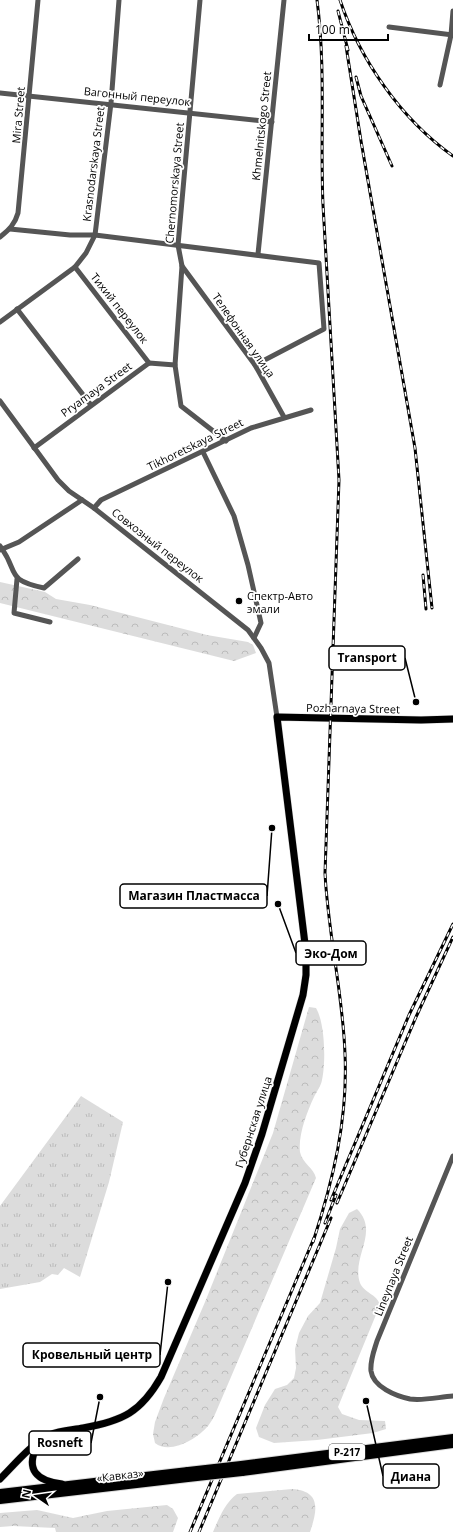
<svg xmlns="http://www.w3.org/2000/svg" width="453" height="1532" viewBox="0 0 453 1532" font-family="'Open Sans',sans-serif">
	<defs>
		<pattern id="grass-tufts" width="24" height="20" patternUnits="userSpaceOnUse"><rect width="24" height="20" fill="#dcdcdc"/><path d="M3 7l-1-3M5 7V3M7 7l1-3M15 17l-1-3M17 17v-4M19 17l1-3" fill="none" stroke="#bbb"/></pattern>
		<pattern id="forest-crowns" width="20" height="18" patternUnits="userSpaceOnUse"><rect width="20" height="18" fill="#dcdcdc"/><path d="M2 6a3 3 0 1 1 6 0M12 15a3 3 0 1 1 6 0" fill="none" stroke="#bbb"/></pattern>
	</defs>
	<rect width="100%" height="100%" fill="#fff"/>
	<polygon fill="url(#grass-tufts)" points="81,1096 123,1122 109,1182 80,1277 64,1268 58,1275 52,1274 40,1282 0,1289 0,1206"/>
	<g fill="url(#forest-crowns)">
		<polygon points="0,582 45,592 56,599 90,605 207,635 248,642 253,645 256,653 234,661 0,603"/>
		<path d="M309,1007L316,1008C325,1023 326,1062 322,1080C321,1086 317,1091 314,1097C307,1112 298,1135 300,1152C302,1163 314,1168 316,1178L216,1412C214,1417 211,1422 208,1426C197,1439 170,1455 155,1443L153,1434L155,1422L164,1398L205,1302L273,1133Z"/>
		<path d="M357,1209C380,1232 351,1257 360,1283C364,1293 377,1294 380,1305L338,1407L342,1414L359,1420L385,1421L386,1429L373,1433L317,1440L274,1443L259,1437L256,1428L265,1405L275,1389L287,1385L294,1378L296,1368L295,1349L299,1333L308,1316L320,1303L336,1248L340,1229L349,1213Z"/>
		<path d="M292,1489C322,1491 317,1511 310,1532H213C219,1518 225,1503 237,1494Z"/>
		<polygon points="167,1505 173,1509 178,1518 173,1532 56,1532 55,1528 13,1526 0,1527 0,1513 37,1510 73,1518 107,1511"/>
	</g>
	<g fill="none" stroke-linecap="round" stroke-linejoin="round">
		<defs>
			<g id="major">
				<path d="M37,1446C25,1470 37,1481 62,1484"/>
				<path d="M0,1479C15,1464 31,1444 50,1435C60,1430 73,1430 83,1428C123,1421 141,1412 161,1377L245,1183L262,1134L303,995L306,975V952L277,717L421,720L453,719"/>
			</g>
			<g id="highway">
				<polyline points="241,1465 453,1438"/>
				<polyline points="242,1472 453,1444"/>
				<polyline points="0,1493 188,1471"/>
				<polyline points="0,1500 188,1478"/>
			</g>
		</defs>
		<use href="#major" stroke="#dbdbdb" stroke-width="8"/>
		<use href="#highway" stroke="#dbdbdb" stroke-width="10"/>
		<g stroke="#555" stroke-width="5">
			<polyline points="200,0 178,245 182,266 175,365 181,406 226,441"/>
			<polyline points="389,27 453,35"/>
			<polyline points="440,85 451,35 453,11"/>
			<polyline points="0,93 272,122"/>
			<polyline points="10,229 70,235 95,235 319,263 324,329 255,365"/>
			<path d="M0,237C9,230 15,224 18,213L38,0"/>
			<polyline points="258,254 284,0"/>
			<polyline points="182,266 255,365 284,417"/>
			<polyline points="75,267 149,363"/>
			<polyline points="17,309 91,405"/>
			<polyline points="0,322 75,267 86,253 95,235 111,103 119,0"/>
			<polyline points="0,401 58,480 69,491 94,508 248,630 261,648 269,663 277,717"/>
			<polyline points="34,448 149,363 175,365"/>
			<polyline points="203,452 234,516 248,565 261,623 254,638"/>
			<polyline points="94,508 101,500 251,428 311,410"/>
			<path d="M0,546C20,573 4,579 44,588L78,559"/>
			<polyline points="0,550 19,542 82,500"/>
			<polyline points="17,579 14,613 50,622"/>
			<path d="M453,1156L377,1341C374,1351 370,1360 371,1371C373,1387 396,1396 410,1399C423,1401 439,1397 453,1396"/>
		</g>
		<use href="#major" stroke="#000" stroke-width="7"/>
		<use href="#highway" stroke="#000" stroke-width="8"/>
		<defs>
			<g id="rail">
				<path d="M340,0C360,60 401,119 453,156"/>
				<polyline points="338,11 348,50"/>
				<polyline points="346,46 361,141 415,448 432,608"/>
				<polyline points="356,77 361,96 392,166"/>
				<polyline points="423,575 426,609"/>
				<polyline points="331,1200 409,1015 453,924"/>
				<polyline points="337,1203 416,1017 453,937"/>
				<polyline points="325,1223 336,1195"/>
				<path d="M313,1242C333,1181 348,1119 345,1054C343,994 328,934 325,873L339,480L323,205C320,136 326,68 317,0"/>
				<polyline points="190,1532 314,1238"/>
				<polyline points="199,1532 331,1218"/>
			</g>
		</defs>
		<use href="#rail" stroke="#000" stroke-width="3"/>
		<use href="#rail" stroke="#fff" stroke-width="1.5" stroke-dasharray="4.5" stroke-linecap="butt"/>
		<defs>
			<g id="highway-bridge">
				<polyline points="188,1471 241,1465"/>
				<polyline points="188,1478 242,1472"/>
			</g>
		</defs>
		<use href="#highway-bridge" stroke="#dbdbdb" stroke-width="10" stroke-linecap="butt"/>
		<use href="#highway-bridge" stroke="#000" stroke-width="8"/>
	</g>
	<circle fill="#000" stroke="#fff" stroke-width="1.5" cx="239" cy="601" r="4"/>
	<g text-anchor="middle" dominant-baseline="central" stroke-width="3.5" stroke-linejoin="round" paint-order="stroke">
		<rect fill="#fff" stroke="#4c4c4c" stroke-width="1" x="329" y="1444" width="36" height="16" rx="3"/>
		<g font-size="10" font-weight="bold" fill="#000">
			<text x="347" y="1452">Р-217</text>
		</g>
		<g font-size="11" fill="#000" stroke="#fff">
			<text transform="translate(137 96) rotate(6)">Вагонный переулок</text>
			<text transform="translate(18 115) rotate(-85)">Mira Street</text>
			<text transform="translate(261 126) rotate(-84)">Khmelnitskogo Street</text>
			<text transform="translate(93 164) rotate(-83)">Krasnodarskaya Street</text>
			<text transform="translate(174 183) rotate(-85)">Chernomorskaya Street</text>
			<text transform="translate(120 308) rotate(52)">Тихий переулок</text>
			<text transform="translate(244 335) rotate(55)">Телефонная улица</text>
			<text transform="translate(96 389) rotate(-36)">Pryamaya Street</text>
			<text transform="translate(195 444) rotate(-26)">Tikhoretskaya Street</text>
			<text transform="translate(158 545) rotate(38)">Совхозный переулок</text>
			<text transform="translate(353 708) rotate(1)">Pozharnaya Street</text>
			<text transform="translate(253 1122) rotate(-72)">Губернская улица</text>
			<text transform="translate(393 1276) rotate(-68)">Lineynaya Street</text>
			<text transform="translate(120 1475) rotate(-7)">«Кавказ»</text>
		</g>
		<g font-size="11" fill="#000" stroke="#fff" text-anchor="start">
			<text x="247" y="595">Спектр-Авто<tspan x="247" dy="13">эмали</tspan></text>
		</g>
	</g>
	<path fill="none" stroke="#000" stroke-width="1.5" d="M416 702L405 658M272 828L267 896M278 904L296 953M168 1282L160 1355M100 1397L91 1443M366 1401L383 1476"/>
	<g fill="#000" stroke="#fff" stroke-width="1.5">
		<circle cx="416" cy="702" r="4"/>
		<circle cx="272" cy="828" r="4"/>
		<circle cx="278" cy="904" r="4"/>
		<circle cx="168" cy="1282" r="4"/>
		<circle cx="100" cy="1397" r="4"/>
		<circle cx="366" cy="1401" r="4"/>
	</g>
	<g fill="#fff" stroke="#000" stroke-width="1.5">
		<rect x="329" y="646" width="76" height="24" rx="4"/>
		<rect x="120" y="884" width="147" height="24" rx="4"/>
		<rect x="296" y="941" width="70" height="24" rx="4"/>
		<rect x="23" y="1343" width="137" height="24" rx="4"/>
		<rect x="29" y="1431" width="62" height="24" rx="4"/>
		<rect x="383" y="1464" width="56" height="24" rx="4"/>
	</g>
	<g font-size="12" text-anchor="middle" font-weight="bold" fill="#000">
		<text x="367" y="662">Transport</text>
		<text x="194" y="900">Магазин Пластмасса</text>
		<text x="331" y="958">Эко-Дом</text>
		<text x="92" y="1359">Кровельный центр</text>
		<text x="60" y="1447">Rosneft</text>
		<text x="411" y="1481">Диана</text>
	</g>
	<g transform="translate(36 1496) rotate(283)" stroke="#ffffff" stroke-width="3" paint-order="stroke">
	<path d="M0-3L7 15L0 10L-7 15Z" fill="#000000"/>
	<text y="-6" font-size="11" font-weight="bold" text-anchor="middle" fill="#000000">N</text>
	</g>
	<path d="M309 34v6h79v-6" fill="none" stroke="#000000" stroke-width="2"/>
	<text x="315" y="34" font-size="12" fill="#000000" stroke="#ffffff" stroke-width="3" paint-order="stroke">100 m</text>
</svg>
